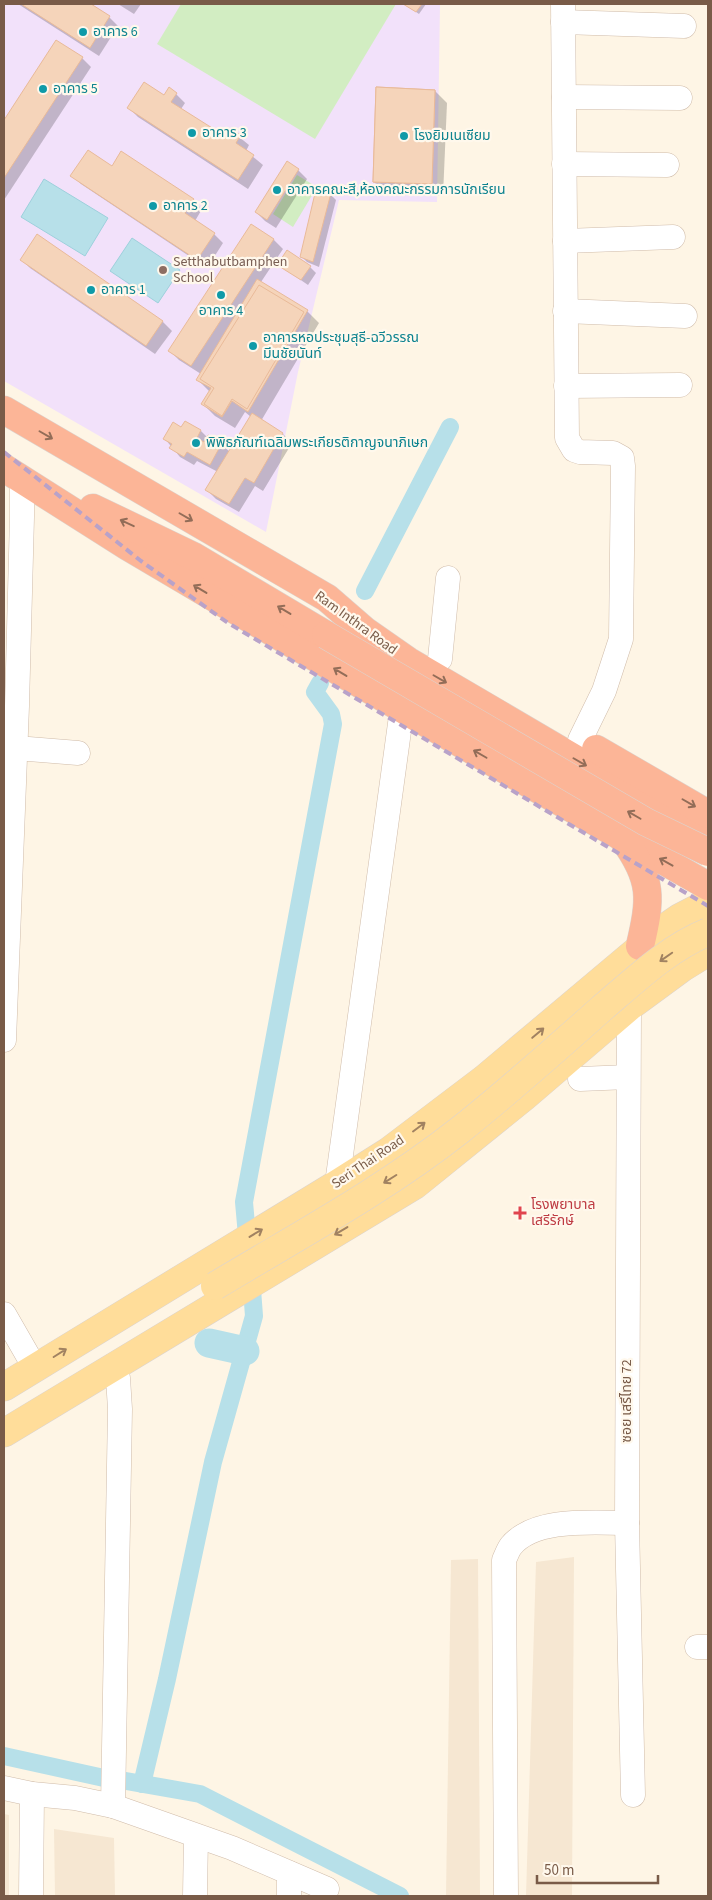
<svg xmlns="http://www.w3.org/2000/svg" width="712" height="1900" viewBox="0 0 712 1900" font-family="'Source Sans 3','Noto Sans Thai',sans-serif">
	<rect width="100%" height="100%" fill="#fef5e5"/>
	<g fill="#f6e7d2">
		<polygon points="574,1557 572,1896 526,1896 536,1562"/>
		<polygon points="478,1559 480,1896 446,1896 451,1560"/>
		<polygon points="4,1814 9,1815 9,1896 4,1896"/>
		<polygon points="54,1829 114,1838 115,1896 55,1896"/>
	</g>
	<polygon fill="#f2e1fa" points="4,4 440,4 437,202 339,200 298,372 266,532 4,381"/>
	<g fill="#d2edc2">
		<polygon points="181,4 396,4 315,139 157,44"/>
		<polygon points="297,175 317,187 293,227 273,214"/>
	</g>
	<g fill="#b7e0e9" stroke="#9dd0dc">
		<polygon points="44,179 108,218 85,256 21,217"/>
		<polygon points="132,238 180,270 158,303 110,271"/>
	</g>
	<g fill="#0003">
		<polygon points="18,4 89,4 109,17 118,26 99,56"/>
		<polygon points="118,4 141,4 134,14"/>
		<polygon points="404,4 426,4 419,14"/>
		<polygon points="57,42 82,58 91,67 4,200 4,122"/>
		<polygon points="435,91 447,103 443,196 386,194 374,182"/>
		<polygon points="176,94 185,103 181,109 228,140 233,132 249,145 246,151 263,165 248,189 138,117 129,108"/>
		<polygon points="113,167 193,200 202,209 195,221 214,234 223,243 207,268 81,184 72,175"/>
		<polygon points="298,170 307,179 276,228 265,221 256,212"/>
		<polygon points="330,194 336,200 319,267 307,262 301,256"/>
		<polygon points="251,225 274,240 283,249 261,282 307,311 319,323 261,421 283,434 292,443 263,491 255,486 239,512 216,499 207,490 218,472 197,461 194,465 180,457 165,439 182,429 185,422 201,431 208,438 221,444 230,452 251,417 245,412 235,428 215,416 203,404 210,392 198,380 201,374 179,360 170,351"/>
		<polygon points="37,236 163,322 172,331 155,354 30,268 21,259"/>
		<polygon points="279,265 310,267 316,273 308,285"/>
	</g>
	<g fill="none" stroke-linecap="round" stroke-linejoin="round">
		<g stroke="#b7e0e9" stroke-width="18">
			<polyline points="365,591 450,427"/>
			<polyline points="248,1247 244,1202 333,724 331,714 315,692 320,683"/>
			<polyline points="4,1756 104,1778"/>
			<polyline points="126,1781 200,1794 400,1896"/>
			<polyline points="142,1784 167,1679 213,1462 254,1316 251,1276"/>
		</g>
		<polyline stroke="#b7e0e9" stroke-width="29" points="209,1343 245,1351"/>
	</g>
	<g fill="#f5d4ba" stroke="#e9ba99">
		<polygon points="21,4 91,4 110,16 90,48"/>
		<polygon points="403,4 422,4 416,12"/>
		<polygon points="56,40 83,57 4,178 4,120"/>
		<polygon points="144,82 164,95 169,87 177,93 171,102 228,138 233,130 241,135 236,143 254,155 238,180 127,108"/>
		<polygon points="376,87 435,90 432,184 373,182"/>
		<polygon points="376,87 435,90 432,184 373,182"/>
		<polygon points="88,150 112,166 121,151 194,199 185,213 215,233 197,260 70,176"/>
		<polygon points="287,161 299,169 267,220 255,212"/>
		<polygon points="316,189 331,193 313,262 300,257"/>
		<polygon points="251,224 274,239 191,366 168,351"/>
		<polygon points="37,234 163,321 146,346 20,260"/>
		<polygon points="287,250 311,266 301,280 277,265"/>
		<polygon points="257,279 308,310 248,412 232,401 222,417 201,404 211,388 196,380"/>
		<polygon points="259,285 304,312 247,409 232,399 222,416 204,404 214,388 200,379"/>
		<polygon points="252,413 283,433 254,483 245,478 229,504 205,490"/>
		<polygon points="185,421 201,430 197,438 204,442 208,435 222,443 210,465 187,452 184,457 169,448 172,444 163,439 173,422 181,427"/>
	</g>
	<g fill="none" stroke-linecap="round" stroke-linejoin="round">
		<defs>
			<g id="minor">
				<polyline points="563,4 567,438 574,450 580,452 613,453 622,458 623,466 621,639 604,691 580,740"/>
				<polyline points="563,22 684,26"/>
				<polyline points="564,97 680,98"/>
				<polyline points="564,164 667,165"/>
				<polyline points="565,241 673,237"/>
				<polyline points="565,311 685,316"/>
				<polyline points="566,386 680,385"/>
				<polyline points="440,659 448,578"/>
				<polyline points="16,748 78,753"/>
				<polyline points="629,1007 627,1523 633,1795"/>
				<polyline points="4,1040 17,706 22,517 22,487 19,477"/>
				<polyline points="580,1079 628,1077"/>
				<polyline points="337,1184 402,709"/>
				<polyline points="4,1314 35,1368"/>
				<polyline points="697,1647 708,1647"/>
				<polyline points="4,1788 32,1794 75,1798 113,1806 232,1848 327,1889"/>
				<polyline points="113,1806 120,1409 118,1378 114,1365"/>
				<polyline points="31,1896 32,1794"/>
				<polyline points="195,1896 196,1836"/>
				<polyline points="289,1896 289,1873"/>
				<path d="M506,1896L504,1560C506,1556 508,1550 511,1546C535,1517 593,1523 627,1523"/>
			</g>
			<g id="major">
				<polyline points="4,1387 337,1184 389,1151 484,1079 660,931 679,918 708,903"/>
				<polyline points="4,1433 415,1185 524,1097 629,1007 682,968 708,952"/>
			</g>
			<g id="highway">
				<polyline points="4,410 327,598 365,631 408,661 708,837"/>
				<polyline points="4,468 127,546 538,789 708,886"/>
				<polyline points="93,508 193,556 326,635"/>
				<polyline points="596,749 708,814"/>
				<path d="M624,840C653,880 651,899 640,946"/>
			</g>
		</defs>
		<use href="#minor" stroke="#d0bcaa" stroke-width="25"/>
		<use href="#major" stroke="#dcd4cf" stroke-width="29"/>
		<use href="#highway" stroke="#dcd4cf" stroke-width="29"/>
		<use href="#minor" stroke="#fff" stroke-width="24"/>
		<use href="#major" stroke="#ffdd9a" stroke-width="28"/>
		<use href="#highway" stroke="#fcb597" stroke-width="28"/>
		<polyline stroke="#b8a2c9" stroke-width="4" stroke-dasharray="8 5" stroke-linecap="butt" points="4,452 141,561 228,623 708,906"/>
		<defs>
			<path id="major-bridge" d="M215,1286C298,1236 384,1190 460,1130C509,1091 555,1050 601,1009C634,981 668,948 708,932"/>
			<polyline id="highway-bridge" points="326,635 646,822 708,852"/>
		</defs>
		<use href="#major-bridge" stroke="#dcd4cf" stroke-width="29" stroke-linecap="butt"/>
		<use href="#highway-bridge" stroke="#dcd4cf" stroke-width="29" stroke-linecap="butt"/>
		<use href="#major-bridge" stroke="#ffdd9a" stroke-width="28"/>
		<use href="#highway-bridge" stroke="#fcb597" stroke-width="28"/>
	</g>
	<defs><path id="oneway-shaft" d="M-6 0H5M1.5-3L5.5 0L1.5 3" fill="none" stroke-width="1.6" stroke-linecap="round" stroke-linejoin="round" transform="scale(1.25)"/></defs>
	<g stroke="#936d58">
		<use href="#oneway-shaft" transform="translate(46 435) rotate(30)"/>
		<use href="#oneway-shaft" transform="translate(186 517) rotate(30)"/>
		<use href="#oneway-shaft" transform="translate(127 523) rotate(-155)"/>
		<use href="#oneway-shaft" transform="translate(200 589) rotate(-149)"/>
		<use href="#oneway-shaft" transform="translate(284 610) rotate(-149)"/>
		<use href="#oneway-shaft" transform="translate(340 672) rotate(-149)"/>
		<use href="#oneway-shaft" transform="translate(440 679) rotate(30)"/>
		<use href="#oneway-shaft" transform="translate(480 754) rotate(-150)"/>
		<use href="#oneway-shaft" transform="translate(580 762) rotate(30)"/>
		<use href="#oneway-shaft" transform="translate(689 803) rotate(30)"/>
		<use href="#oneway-shaft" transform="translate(634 815) rotate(-150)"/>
		<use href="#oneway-shaft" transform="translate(666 862) rotate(-151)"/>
	</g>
	<g stroke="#a18261">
		<use href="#oneway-shaft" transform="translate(666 957) rotate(145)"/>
		<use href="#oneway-shaft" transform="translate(538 1033) rotate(-40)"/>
		<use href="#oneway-shaft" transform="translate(419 1127) rotate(-37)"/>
		<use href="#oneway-shaft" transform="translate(390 1179) rotate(148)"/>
		<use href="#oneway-shaft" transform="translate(341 1231) rotate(149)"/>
		<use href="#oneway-shaft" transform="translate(256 1233) rotate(-31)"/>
		<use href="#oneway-shaft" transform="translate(60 1353) rotate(-32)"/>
	</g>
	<g fill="#0f9aa8" stroke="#fff8ec" stroke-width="2">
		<circle cx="83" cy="32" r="5"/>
		<circle cx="43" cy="89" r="5"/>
		<circle cx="192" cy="133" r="5"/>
		<circle cx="404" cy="136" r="5"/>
		<circle cx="277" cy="190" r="5"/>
		<circle cx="153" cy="206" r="5"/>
		<circle cx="91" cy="290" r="5"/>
		<circle cx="221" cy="295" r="5"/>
		<circle cx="253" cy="346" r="5"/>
		<circle cx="196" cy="443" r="5"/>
	</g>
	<circle fill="#8d6e63" stroke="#fff8ec" stroke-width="2" cx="163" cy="270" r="5"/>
	<path fill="#e0444e" stroke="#fff8ec" stroke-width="2" d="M517.5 1205.5h5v5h5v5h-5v5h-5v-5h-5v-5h5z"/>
	<g text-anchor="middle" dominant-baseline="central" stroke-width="4.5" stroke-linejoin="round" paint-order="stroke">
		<g font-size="14" fill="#0d838f" stroke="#fff8ec" text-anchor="start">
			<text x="93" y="32">อาคาร 6</text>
			<text x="53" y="89">อาคาร 5</text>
			<text x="202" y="133">อาคาร 3</text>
			<text x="414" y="136">โรงยิมเนเซียม</text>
			<text x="287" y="190">อาคารคณะสี,ห้องคณะกรรมการนักเรียน</text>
			<text x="163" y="206">อาคาร 2</text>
			<text x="101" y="290">อาคาร 1</text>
			<text x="221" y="311" text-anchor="middle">อาคาร 4</text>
			<text x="263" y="338">อาคารหอประชุมสุธี-ฉวีวรรณ<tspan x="263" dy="16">มีนชัยนันท์</tspan></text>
			<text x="206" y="443">พิพิธภัณฑ์เฉลิมพระเกียรติกาญจนาภิเษก</text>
		</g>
		<g font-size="14" fill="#785e54" stroke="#fff8ec" text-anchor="start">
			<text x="173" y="262">Setthabutbamphen<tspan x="173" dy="16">School</tspan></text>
		</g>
		<g font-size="14" fill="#795b48" stroke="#fff8ec">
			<text transform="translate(356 623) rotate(36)">Ram Inthra Road</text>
			<text transform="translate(368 1162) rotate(-34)">Seri Thai Road</text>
			<text transform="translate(627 1401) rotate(-90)">ซอย เสรีไทย 72</text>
		</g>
		<g font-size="14" fill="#be3a42" stroke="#fff8ec" text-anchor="start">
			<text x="531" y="1205">โรงพยาบาล<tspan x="531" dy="16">เสรีรักษ์</tspan></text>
		</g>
	</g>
	<rect width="712" height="1900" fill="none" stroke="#795b48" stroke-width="10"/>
	<path d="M537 1875v8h121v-8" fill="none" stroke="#795b48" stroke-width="2.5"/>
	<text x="544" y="1875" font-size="15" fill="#795b48" stroke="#fff8ec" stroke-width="4" paint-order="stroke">50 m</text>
</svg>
